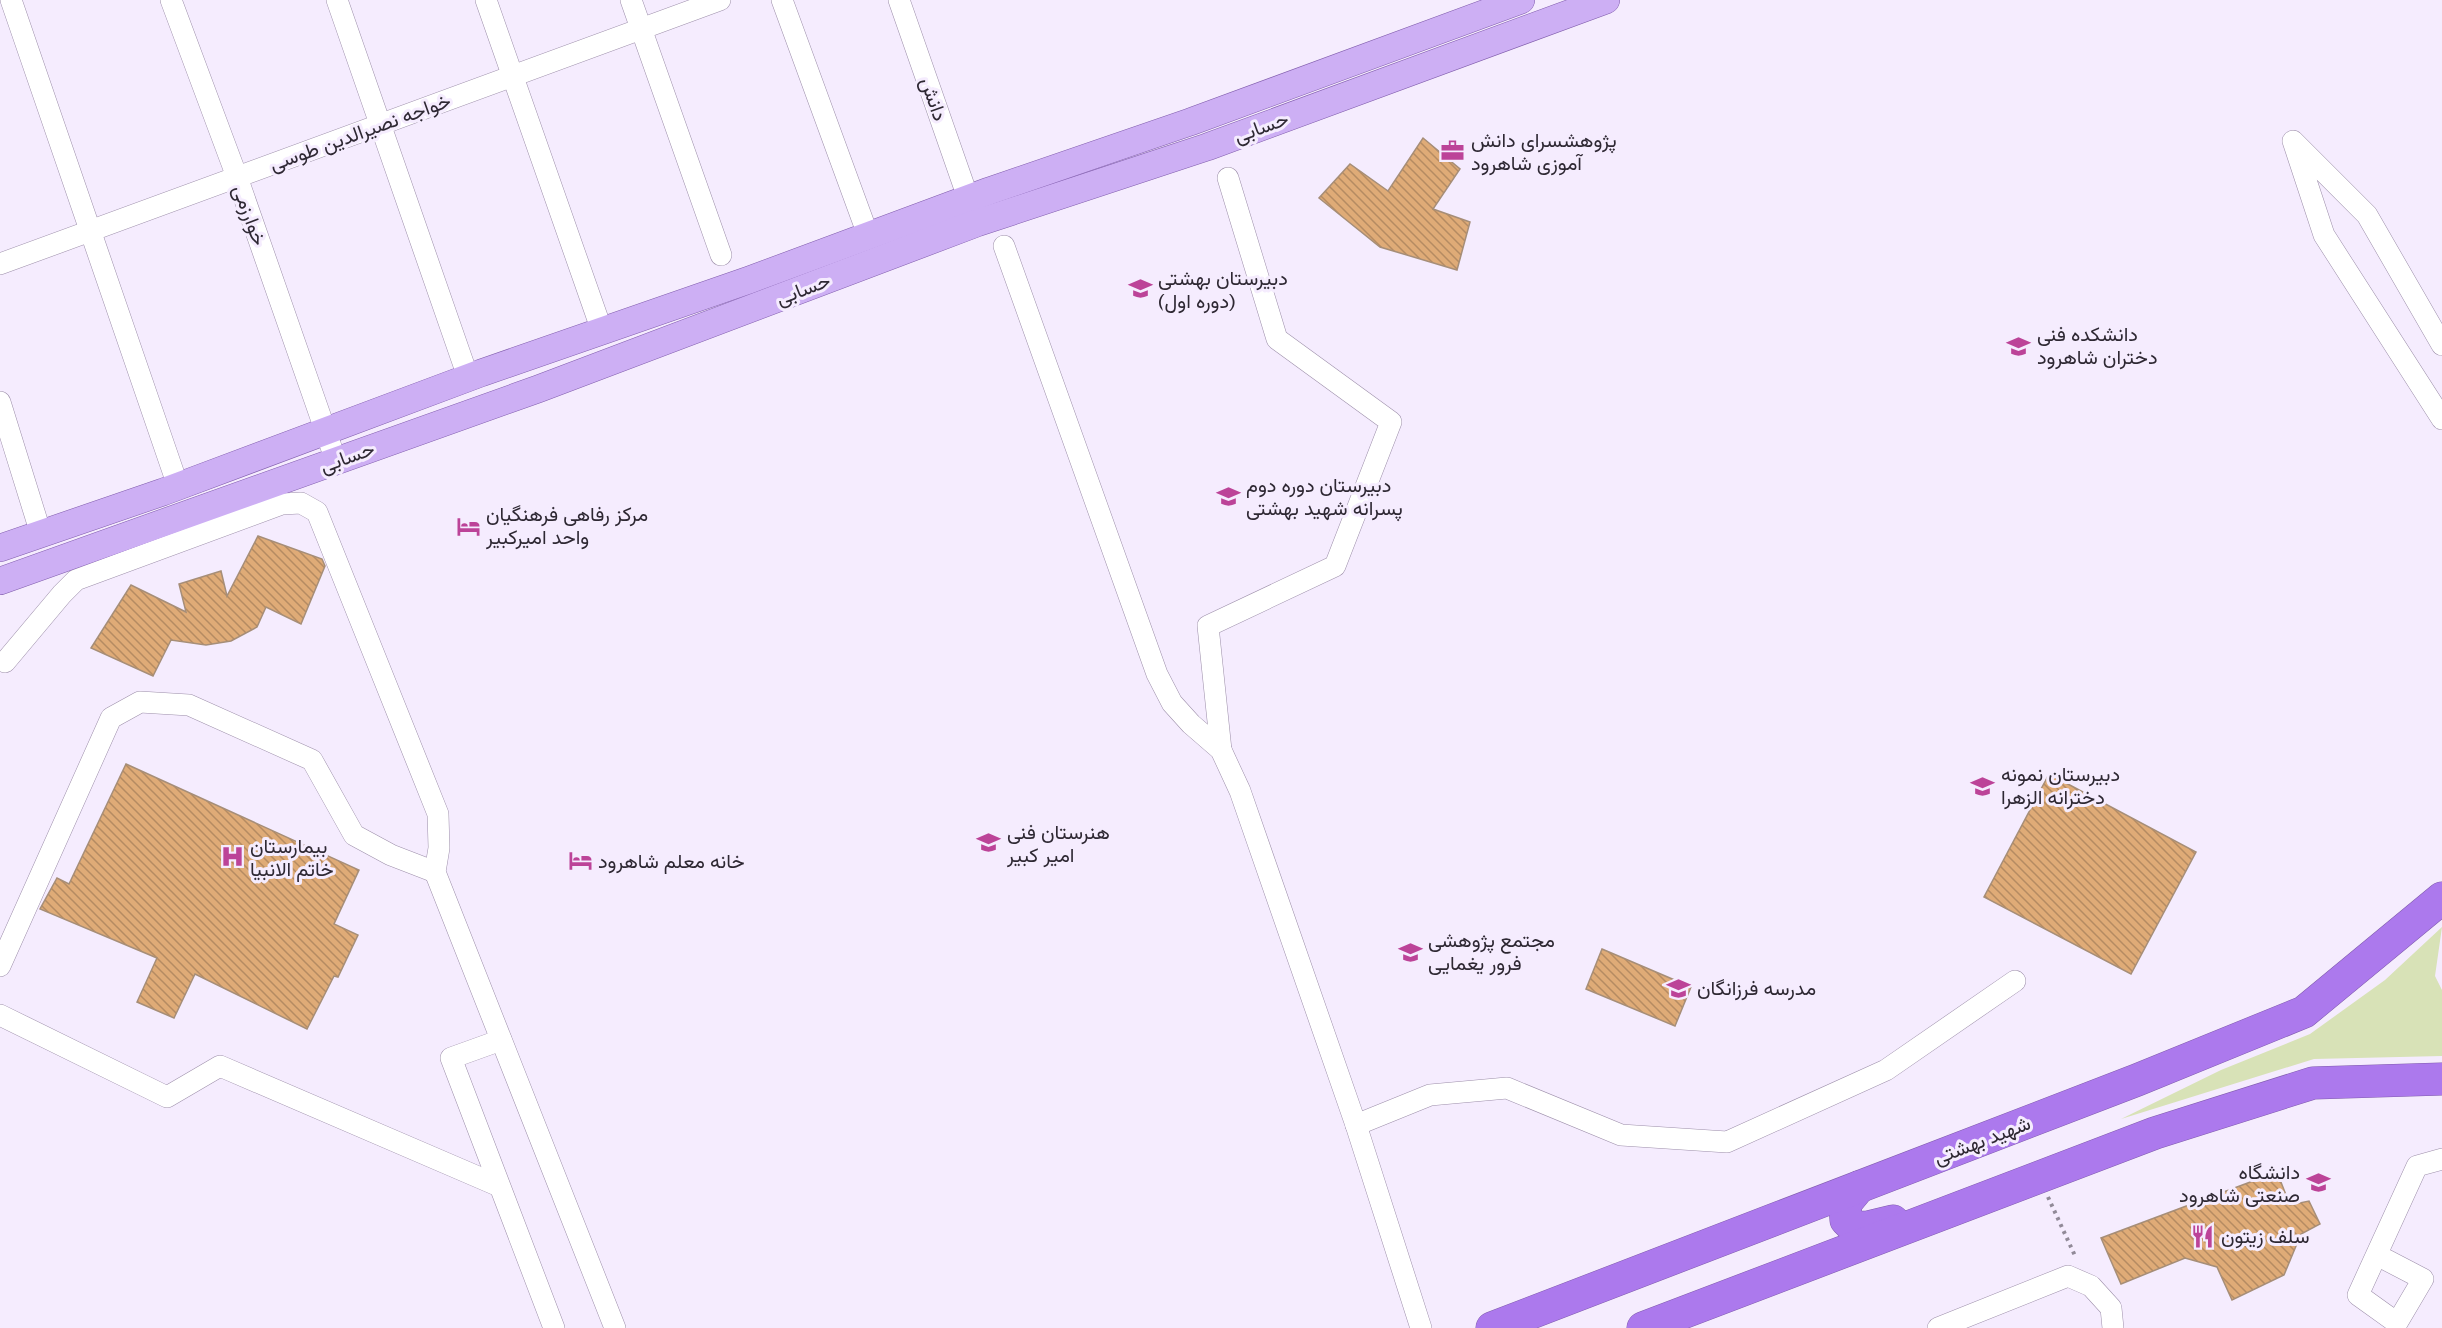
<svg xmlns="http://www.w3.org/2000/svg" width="2442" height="1328" viewBox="0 0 2442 1328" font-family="'Roboto Serif',Vazirmatn,serif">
	<defs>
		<pattern id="building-back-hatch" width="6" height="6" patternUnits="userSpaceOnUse" patternTransform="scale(1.5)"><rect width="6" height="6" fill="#dfab77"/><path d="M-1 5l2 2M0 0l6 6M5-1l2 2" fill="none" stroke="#b58b62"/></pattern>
	</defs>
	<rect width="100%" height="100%" fill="#f5ecfe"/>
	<polygon fill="#d8e2b7" points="2442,927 2435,976 2442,990 2442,1056 2314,1059 2121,1119 2221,1070 2310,1034 2385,980"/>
	<g fill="url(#building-back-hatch)" stroke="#a68e78" stroke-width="1.5">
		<polygon points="1423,138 1460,169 1433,209 1470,222 1457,270 1380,247 1319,198 1350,164 1388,191"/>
		<polygon points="258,536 322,559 325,566 301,624 266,607 257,627 231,641 206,645 171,640 153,676 91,648 131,585 186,612 179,584 221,571 227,596"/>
		<polygon points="126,764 359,870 334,924 358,935 338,977 334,976 307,1029 195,974 174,1018 137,1002 157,958 40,909 57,878 69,884"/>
		<polygon points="2049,774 2196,852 2131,974 1984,897"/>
		<polygon points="1602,949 1691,987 1675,1026 1586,989"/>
		<polygon points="2277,1172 2290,1205 2309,1201 2320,1224 2301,1234 2284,1275 2232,1300 2217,1267 2185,1258 2121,1284 2101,1238"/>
	</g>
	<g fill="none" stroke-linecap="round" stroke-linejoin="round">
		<defs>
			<g id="minor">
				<polyline points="11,0 178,486"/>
				<polyline points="171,0 237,177 336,461"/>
				<polyline points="337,0 468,377"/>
				<polyline points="486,0 602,331"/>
				<polyline points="631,0 721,255"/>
				<polyline points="782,0 868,235"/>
				<polyline points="899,0 973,212"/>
				<polyline points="1004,246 1157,674 1172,703 1191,724 1221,750 1240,791 1356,1125 1421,1328"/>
				<polyline points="0,264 720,0"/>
				<polyline points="2442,345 2367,215 2293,141 2324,235 2442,419"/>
				<polyline points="0,402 41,534"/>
				<polyline points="5,662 62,594 76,580 282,504 301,503 317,512 438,814 439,848 435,872 615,1328"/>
				<polyline points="1221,750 1208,626 1335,566 1391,422 1277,339 1228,178"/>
				<polyline points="0,966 111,718 140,702 189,705 312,760 354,835 391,855 435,872"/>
				<polyline points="0,1015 167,1097 220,1066 499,1186"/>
				<polyline points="501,1040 451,1058 554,1328"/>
				<polyline points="1356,1125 1430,1095 1507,1088 1621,1135 1727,1142 1886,1070 2015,981"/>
				<polyline points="2377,1255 2423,1279 2397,1323 2358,1295 2417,1166 2442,1159"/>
				<polyline points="1938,1328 2068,1276 2091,1286 2111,1308 2113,1328"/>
			</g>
			<g id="major">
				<polyline points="0,548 163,492 481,373 749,280 989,191 1190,122 1521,0"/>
				<polyline points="0,581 538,389 977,223 1207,147 1606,0"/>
			</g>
			<g id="highway">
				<polyline points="1859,1187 1845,1204 1846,1220 1854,1228 1868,1227 1893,1221"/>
				<polyline points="1492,1328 2137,1080 2304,1012 2442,898"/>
				<polyline points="1643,1328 2155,1133 2313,1083 2442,1079"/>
			</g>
		</defs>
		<use href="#minor" stroke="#9d8faa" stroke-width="22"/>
		<use href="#major" stroke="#805dac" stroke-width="28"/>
		<use href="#highway" stroke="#805dac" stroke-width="33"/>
		<polyline stroke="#918a98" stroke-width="4" stroke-dasharray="3 4.5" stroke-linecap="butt" points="2048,1197 2076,1258"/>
		<use href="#minor" stroke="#fff" stroke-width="21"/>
		<use href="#major" stroke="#cdaff4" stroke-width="27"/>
		<use href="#highway" stroke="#ac79ed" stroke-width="32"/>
	</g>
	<defs>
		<symbol id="office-bare" viewBox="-9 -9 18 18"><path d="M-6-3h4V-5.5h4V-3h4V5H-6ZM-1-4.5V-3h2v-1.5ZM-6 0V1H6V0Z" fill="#bc4398" stroke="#f5ecfe" stroke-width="2.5" paint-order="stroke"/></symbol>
		<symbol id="school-bare" viewBox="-9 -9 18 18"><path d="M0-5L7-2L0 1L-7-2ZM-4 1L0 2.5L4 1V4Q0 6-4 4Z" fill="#bc4398" stroke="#f5ecfe" stroke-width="2.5" paint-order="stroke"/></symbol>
		<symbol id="university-bare" viewBox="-9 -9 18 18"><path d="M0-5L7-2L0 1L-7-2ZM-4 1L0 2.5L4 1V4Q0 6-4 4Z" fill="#bc4398" stroke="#f5ecfe" stroke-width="2.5" paint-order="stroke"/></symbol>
		<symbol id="hotel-bare" viewBox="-9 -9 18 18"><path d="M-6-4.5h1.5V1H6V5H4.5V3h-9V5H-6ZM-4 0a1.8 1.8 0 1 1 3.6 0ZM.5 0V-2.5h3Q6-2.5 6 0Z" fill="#bc4398" stroke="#f5ecfe" stroke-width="2.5" paint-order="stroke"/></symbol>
		<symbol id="hospital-bare" viewBox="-9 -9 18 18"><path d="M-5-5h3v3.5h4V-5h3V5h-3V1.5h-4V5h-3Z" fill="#bc4398" stroke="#f5ecfe" stroke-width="2.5" paint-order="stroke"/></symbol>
		<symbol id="restaurant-bare" viewBox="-9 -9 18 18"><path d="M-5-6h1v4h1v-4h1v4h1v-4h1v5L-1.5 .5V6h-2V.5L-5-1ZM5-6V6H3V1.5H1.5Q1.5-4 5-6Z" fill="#bc4398" stroke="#f5ecfe" stroke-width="2.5" paint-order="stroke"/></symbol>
	</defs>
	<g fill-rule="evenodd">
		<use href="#office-bare" x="1436" y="134" width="33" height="33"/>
		<use href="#school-bare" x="1124" y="272" width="33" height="33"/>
		<use href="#university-bare" x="2002" y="330" width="33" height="33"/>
		<use href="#school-bare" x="1212" y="480" width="33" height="33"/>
		<use href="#hotel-bare" x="452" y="510" width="33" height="33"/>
		<use href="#school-bare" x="1966" y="770" width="33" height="33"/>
		<use href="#school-bare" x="972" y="826" width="33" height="33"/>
		<use href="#hospital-bare" x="216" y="840" width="33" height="33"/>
		<use href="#hotel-bare" x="564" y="844" width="33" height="33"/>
		<use href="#school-bare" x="1394" y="936" width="33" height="33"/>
		<use href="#school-bare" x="1662" y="972" width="33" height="33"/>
		<use href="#university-bare" x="2302" y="1166" width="33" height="33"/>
		<use href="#restaurant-bare" x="2186" y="1220" width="33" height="33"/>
	</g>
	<g text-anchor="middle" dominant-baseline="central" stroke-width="6" stroke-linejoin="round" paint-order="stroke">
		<g font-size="20" fill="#2e2833" stroke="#f5ecfe">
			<text transform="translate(934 99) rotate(71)">دانش</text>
			<text transform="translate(1261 127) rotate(-20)">حسابی</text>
			<text transform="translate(360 132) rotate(-20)">خواجه نصیرالدین طوسی</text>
			<text transform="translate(250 215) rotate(70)">خوارزمی</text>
			<text transform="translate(803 289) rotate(-21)">حسابی</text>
			<text transform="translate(347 457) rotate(-20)">حسابی</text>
			<text transform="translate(1982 1140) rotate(-21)">شهید بهشتی</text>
		</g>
		<g font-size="20" fill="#2e2833" stroke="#f5ecfe" text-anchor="start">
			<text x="1471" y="140">پژوهشسرای دانش<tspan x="1471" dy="23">آموزی شاهرود</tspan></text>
			<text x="1158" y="278">دبیرستان بهشتی<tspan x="1158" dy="23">(دوره اول)</tspan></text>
			<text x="2037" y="334">دانشکده فنی<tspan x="2037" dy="23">دختران شاهرود</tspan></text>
			<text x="1246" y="485">دبیرستان دوره دوم<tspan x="1246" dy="23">پسرانه شهید بهشتی</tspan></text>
			<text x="486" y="514">مرکز رفاهی فرهنگیان<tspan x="486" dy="23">واحد امیرکبیر</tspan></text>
			<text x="2001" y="774">دبیرستان نمونه<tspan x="2001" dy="23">دخترانه الزهرا</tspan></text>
			<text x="1007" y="832">هنرستان فنی<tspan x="1007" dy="23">امیر کبیر</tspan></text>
			<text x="250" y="846">بیمارستان<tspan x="250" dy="23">خاتم الانبیا</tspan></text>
			<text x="598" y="861">خانه معلم شاهرود</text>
			<text x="1428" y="940">مجتمع پژوهشی<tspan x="1428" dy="23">فرور یغمایی</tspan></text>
			<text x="1697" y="988">مدرسه فرزانگان</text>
			<text x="2300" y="1172" text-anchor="end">دانشگاه<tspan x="2300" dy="23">صنعتی شاهرود</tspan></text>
			<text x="2221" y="1236">سلف زیتون</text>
		</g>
	</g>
</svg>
